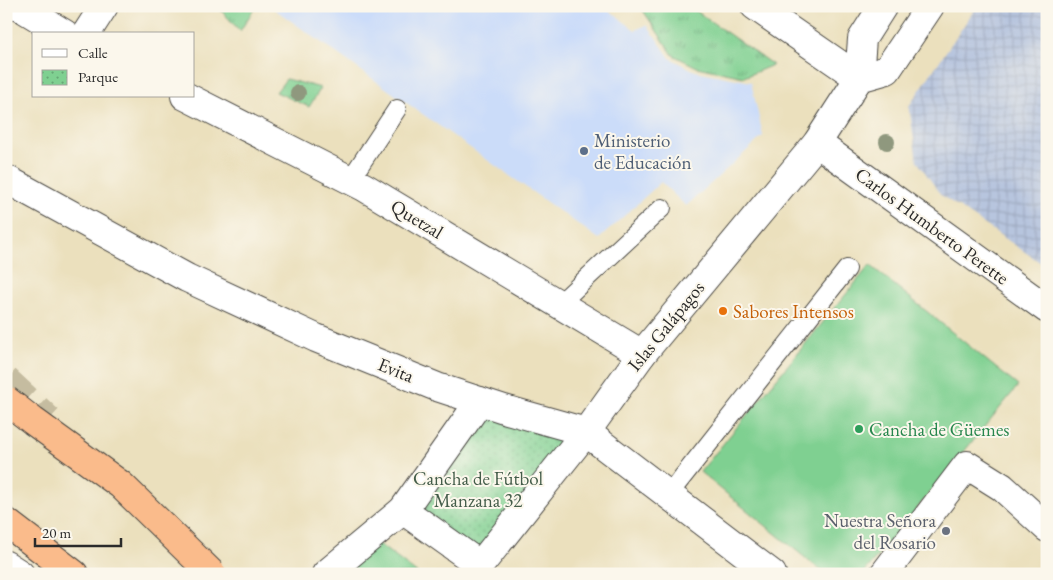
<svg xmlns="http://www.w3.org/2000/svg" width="1053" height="580" viewBox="0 0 1053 580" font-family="'EB Garamond',serif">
	<defs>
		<pattern id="industrial-grid" width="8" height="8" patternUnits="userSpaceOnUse" patternTransform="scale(1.25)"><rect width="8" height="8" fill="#b7c5de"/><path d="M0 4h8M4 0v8" fill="none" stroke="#9ea9bf"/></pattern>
		<pattern id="grass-tufts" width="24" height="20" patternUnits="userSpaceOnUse" patternTransform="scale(1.25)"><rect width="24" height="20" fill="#7fd091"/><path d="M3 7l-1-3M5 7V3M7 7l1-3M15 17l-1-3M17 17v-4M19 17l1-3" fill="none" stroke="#68a977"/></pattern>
		<pattern id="park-dots" width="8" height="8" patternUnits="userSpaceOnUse" patternTransform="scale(1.25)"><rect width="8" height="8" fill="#7fd091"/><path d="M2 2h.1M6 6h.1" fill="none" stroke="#68a977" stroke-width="1.8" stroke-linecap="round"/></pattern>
	</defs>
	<rect width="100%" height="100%" fill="#fbf7ec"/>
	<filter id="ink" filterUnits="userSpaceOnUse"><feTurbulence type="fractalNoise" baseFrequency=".02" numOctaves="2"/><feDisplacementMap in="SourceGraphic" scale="10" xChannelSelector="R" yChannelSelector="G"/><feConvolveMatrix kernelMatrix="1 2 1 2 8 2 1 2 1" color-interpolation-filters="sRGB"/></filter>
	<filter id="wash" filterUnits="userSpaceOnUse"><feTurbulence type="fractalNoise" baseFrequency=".0096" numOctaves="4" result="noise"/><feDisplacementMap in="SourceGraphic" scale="20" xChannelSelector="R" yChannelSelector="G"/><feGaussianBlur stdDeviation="1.12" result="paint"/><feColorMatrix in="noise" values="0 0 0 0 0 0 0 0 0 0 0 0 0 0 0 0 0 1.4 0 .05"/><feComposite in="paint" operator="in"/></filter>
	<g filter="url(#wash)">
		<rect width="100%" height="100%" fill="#ebe0bd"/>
		<polygon fill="#cbdcf9" points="270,6 603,6 635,30 647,25 670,58 695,71 751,82 763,136 686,206 661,182 599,239"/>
		<polygon fill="url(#industrial-grid)" points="977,6 1047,6 1047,267 941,195 917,161 909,106"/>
		<g fill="url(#grass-tufts)" stroke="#557e5e">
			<polygon points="217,6 256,6 240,31"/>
			<polygon points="640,6 689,6 773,65 744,77 697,67 673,55"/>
			<polygon points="286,79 321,88 309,107 276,92"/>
		</g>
		<polygon fill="url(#park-dots)" stroke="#557e5e" points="482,408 577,437 478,556 410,509"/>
		<g fill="#7fd091" stroke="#557e5e">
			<polygon points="870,265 1018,386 863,574 825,574 700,472"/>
			<polygon points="372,539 418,574 345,574"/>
		</g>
	</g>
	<g filter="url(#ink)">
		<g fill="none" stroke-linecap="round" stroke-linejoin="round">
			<polyline stroke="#c5bca0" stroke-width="28" stroke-dasharray="28 14" stroke-linecap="butt" points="6,380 49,420"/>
			<defs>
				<g id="service">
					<polyline points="350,180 397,109"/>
					<polyline points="559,304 662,208"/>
					<polyline points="669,494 847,269"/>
				</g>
				<g id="minor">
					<polyline points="19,6 65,34"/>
					<polyline points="883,6 862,39 859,78 887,70 930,6"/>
					<polyline points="86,34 104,6"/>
					<polyline points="185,96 364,187 642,354"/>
					<polyline points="817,143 1047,309"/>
					<polyline points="6,179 187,278 316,338 437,387 504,409 586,432 772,574"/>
					<polyline points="403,510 480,565"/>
					<polyline points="6,565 20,574"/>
					<polyline points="326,574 403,510 480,401"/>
					<polyline points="473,574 586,432 642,354 817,143 859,78 755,6"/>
					<polyline points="884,574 967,465 1002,487 1047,528"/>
				</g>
				<polyline id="motorway" points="6,522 74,574"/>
			</defs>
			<use href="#service" stroke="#484641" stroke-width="20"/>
			<use href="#minor" stroke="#484641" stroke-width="30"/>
			<use href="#motorway" stroke="#484641" stroke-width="30"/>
			<use href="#service" stroke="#fff" stroke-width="18"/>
			<use href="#minor" stroke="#fff" stroke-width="28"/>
			<use href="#motorway" stroke="#fabb8b" stroke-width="28"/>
			<defs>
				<polyline id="motorway-bridge" points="6,400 33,421 121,485 212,574"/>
			</defs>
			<use href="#motorway-bridge" stroke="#484641" stroke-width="30" stroke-linecap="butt"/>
			<use href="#motorway-bridge" stroke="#fabb8b" stroke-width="28"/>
		</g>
		<g fill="#8f987e">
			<circle cx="298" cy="93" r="8"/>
			<circle cx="887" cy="142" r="8"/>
		</g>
	</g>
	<circle fill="#5c6f8a" stroke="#fbf7ec" stroke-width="2" cx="584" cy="151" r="5"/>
	<circle fill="#e8710a" stroke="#fbf7ec" stroke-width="2" cx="723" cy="311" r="5"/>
	<circle fill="#2e9e5b" stroke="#fbf7ec" stroke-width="2" cx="859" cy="429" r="5"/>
	<circle fill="#6b7280" stroke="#fbf7ec" stroke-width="2" cx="946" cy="531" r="5"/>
	<g text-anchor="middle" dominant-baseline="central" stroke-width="4" stroke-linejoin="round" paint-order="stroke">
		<g font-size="19" fill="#4e5e75" stroke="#fbf7ec" text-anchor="start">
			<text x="594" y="140">Ministerio<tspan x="594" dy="22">de Educación</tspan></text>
		</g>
		<g font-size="19" fill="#2b2b2b" stroke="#fbf7ec">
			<text transform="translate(417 219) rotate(31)">Quetzal</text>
			<text transform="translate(932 226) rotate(36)">Carlos Humberto Perette</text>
			<text transform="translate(666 326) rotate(-51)">Islas Galápagos</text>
			<text transform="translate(396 370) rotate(22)">Evita</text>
		</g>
		<g font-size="19" fill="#c56008" stroke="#fbf7ec" text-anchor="start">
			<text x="733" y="311">Sabores Intensos</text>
		</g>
		<g font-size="19" fill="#27864d" stroke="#fbf7ec" text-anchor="start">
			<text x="869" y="429">Cancha de Güemes</text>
		</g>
		<g font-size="19" fill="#445d4a" stroke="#fbf7ec">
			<text x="478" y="478">Cancha de Fútbol<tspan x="478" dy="22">Manzana 32</tspan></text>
		</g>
		<g font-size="19" fill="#5b616d" stroke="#fbf7ec" text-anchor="end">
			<text x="936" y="520">Nuestra Señora<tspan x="936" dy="22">del Rosario</tspan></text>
		</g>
	</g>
	<rect width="1053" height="580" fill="none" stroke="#fbf7ec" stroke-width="25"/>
	<rect x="32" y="32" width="162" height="65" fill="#fbf7ec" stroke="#a8a59f"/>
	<rect x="42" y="49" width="25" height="8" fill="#ffffff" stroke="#a8a59f"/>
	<text x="78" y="58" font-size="15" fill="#2b2b2b">Calle</text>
	<rect x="42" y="70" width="25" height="15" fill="url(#park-dots)" stroke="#a8a59f"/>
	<text x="78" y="82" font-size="15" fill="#2b2b2b">Parque</text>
	<path d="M35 538v8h86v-8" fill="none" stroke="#2b2b2b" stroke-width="2.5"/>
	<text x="42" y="538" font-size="15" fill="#2b2b2b" stroke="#fbf7ec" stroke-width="4" paint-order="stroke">20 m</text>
</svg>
